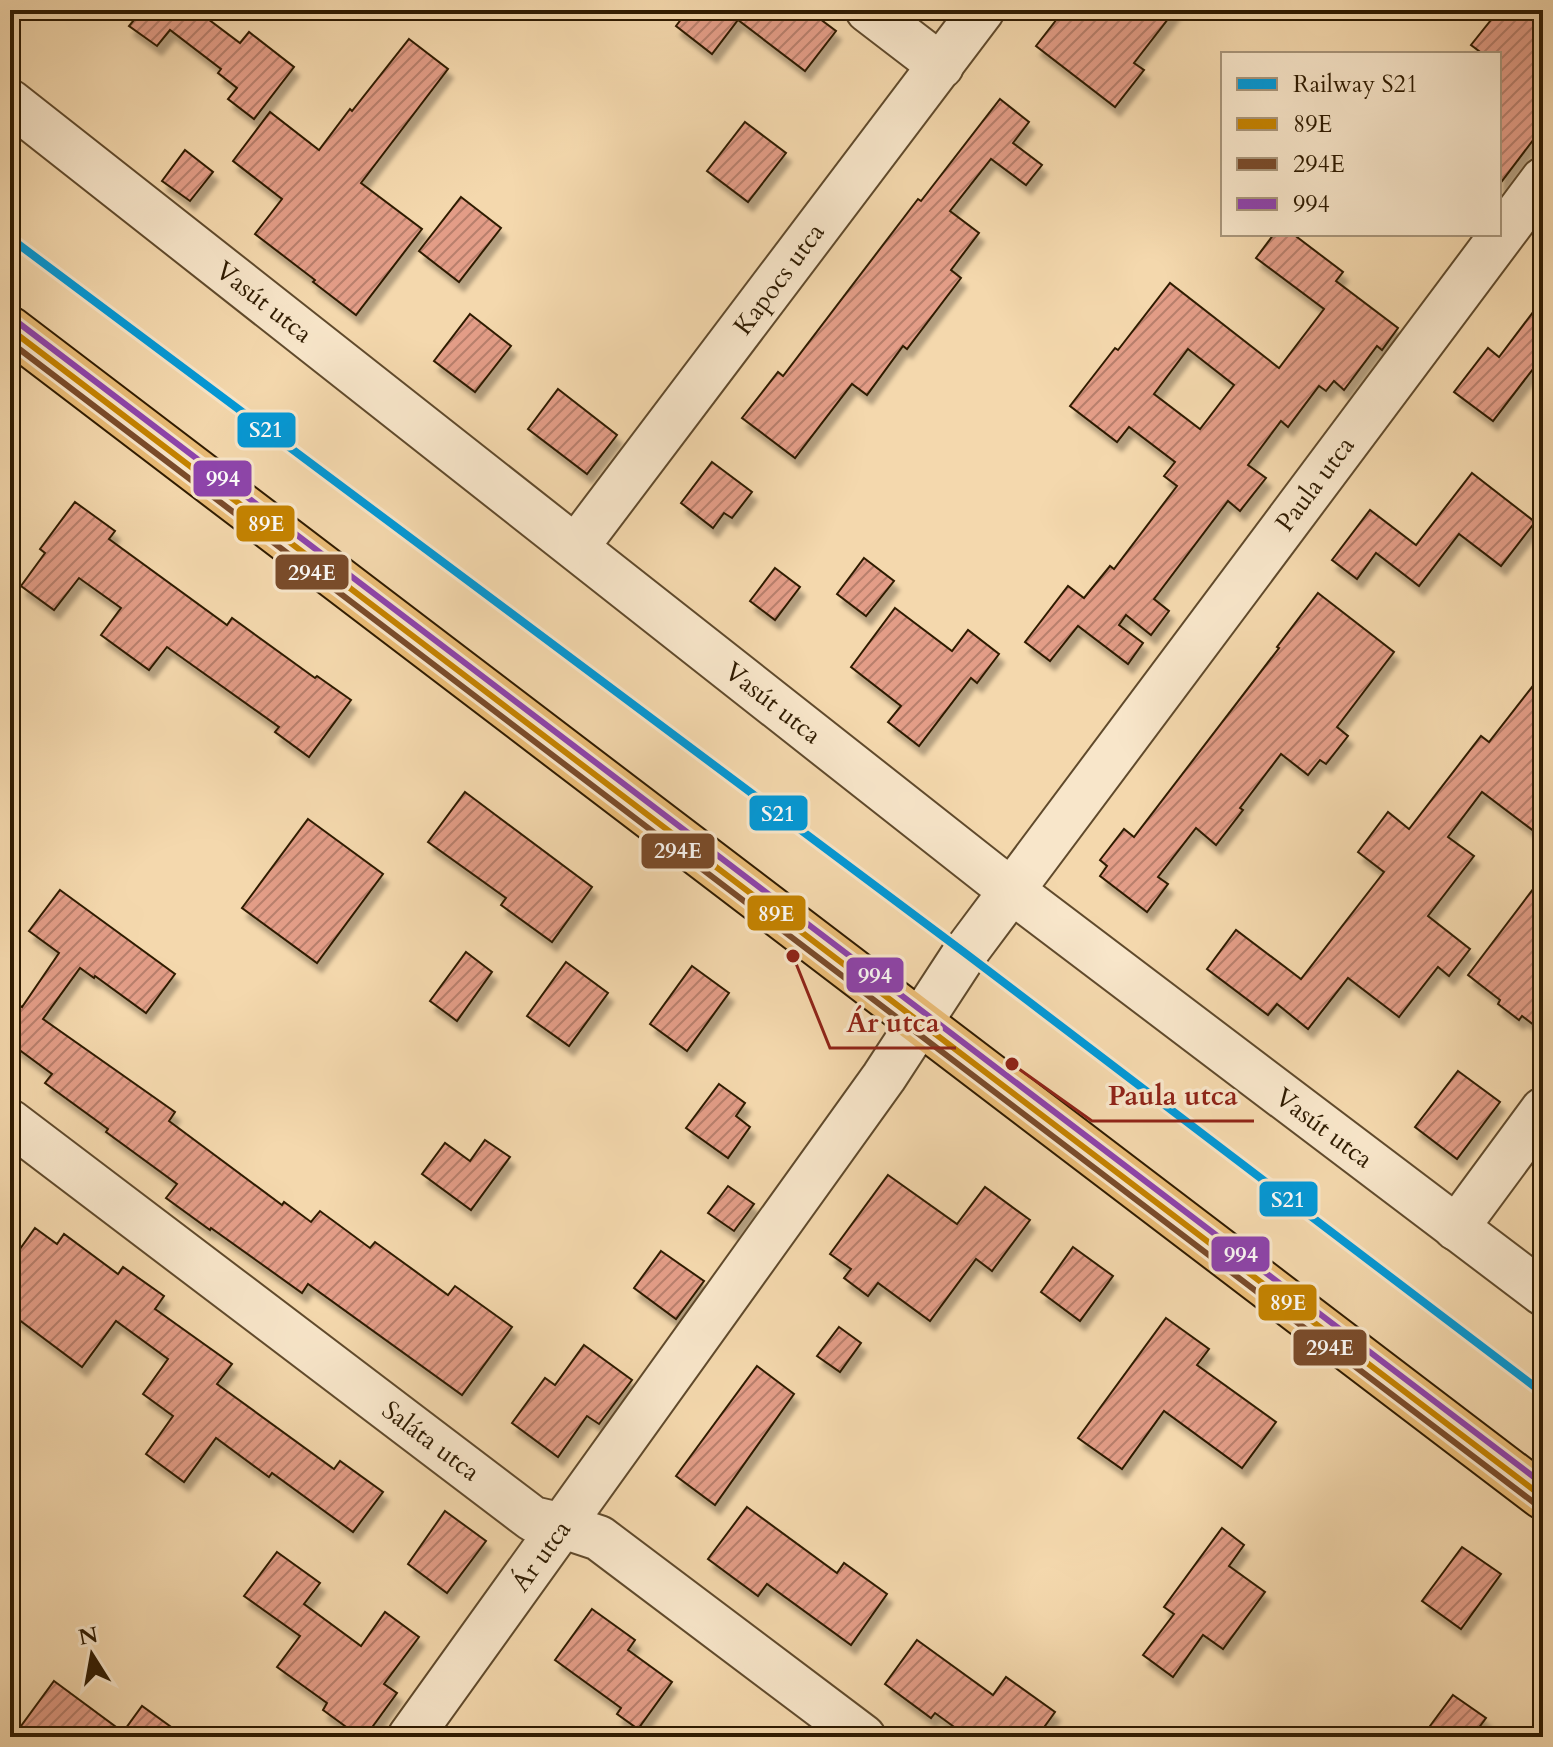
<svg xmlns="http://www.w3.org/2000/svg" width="1553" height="1747" viewBox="0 0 1553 1747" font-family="Cardo,serif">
	<defs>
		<pattern id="building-hatch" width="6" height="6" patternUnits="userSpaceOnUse" patternTransform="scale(2)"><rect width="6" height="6" fill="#e39d87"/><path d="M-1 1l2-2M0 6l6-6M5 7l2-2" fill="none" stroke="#b87f6c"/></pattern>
		<filter id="shadow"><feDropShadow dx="5" dy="9" stdDeviation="2" flood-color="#0004"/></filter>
	</defs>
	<rect width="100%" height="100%" fill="#f4d8ad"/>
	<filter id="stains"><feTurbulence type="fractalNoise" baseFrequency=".0025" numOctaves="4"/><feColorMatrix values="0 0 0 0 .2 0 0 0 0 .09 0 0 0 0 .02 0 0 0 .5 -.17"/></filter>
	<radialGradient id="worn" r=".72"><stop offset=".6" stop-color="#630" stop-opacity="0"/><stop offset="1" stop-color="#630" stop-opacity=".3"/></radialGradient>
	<g fill="url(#building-hatch)" stroke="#2f1b01" stroke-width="2" fill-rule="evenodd" filter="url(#shadow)">
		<polygon points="142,10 196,10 240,43 249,32 294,67 254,119 228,99 237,88 218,73 221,69 170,30 157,46 129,26"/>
		<polygon points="688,10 808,10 836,31 805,71 738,20 712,54 676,26"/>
		<polygon points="1064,10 1175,10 1134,63 1144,70 1115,107 1036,46"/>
		<polygon points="1499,10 1543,10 1543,127 1499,185 1499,54 1483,54 1471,45"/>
		<polygon points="409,39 448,69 361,183 422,229 356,315 313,282 315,280 255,234 282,199 233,161 270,112 319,150 350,109 352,111"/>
		<polygon points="1000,99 1029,122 1013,143 1042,165 1026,185 991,159 950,211 979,233 951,270 961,278 907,349 903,346 867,395 852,384 795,458 742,418 778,372 783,376 918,199 921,201"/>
		<polygon points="745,122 786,153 748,202 707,171"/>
		<polygon points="185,150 213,172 190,201 162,181"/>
		<polygon points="461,197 501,228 459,282 419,251"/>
		<path d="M1274,234H1293L1343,272L1336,281L1398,328L1382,350L1377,346L1344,390L1334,381L1326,391L1319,386L1288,427L1281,421L1248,465L1266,478L1240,511L1228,501L1154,599L1169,611L1151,635L1126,615L1119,625L1143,643L1128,664L1078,626L1050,661L1025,642L1068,586L1084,598L1110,566L1114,569L1177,486L1164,476L1175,462L1129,427L1117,442L1070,406L1115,348L1118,350L1170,283L1279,368L1324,309L1256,258ZM1188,349L1234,385L1200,429L1154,394Z"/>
		<polygon points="1543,299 1543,356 1493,421 1454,392 1488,348 1499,357"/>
		<polygon points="470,314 511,346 475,392 434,361"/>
		<polygon points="558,389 617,435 587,474 528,429"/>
		<polygon points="712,462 752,492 732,518 724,513 713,528 681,503"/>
		<polygon points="1472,473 1535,522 1501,566 1459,534 1419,586 1376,553 1357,579 1332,560 1370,510 1416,545"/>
		<polygon points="75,502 115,531 109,539 227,625 232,618 315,678 317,676 351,700 309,757 275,732 279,727 167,647 149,670 101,635 121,608 79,578 54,610 21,586 45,553 40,549"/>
		<polygon points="864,558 894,581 866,616 837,594"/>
		<polygon points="775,568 800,587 775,620 750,601"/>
		<polygon points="1318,593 1394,652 1337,727 1348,736 1326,764 1320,760 1308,775 1281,754 1240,808 1243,810 1216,845 1196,828 1158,877 1168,884 1147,912 1100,876 1107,866 1100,860 1124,829 1134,837 1279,648 1277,647"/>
		<polygon points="895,608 952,651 968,630 999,654 977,683 971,678 919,746 888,722 901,706 851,667"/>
		<polygon points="1543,673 1543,838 1482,792 1448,837 1474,856 1428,916 1470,949 1449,976 1438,967 1399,1017 1348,978 1308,1029 1277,1004 1268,1015 1207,969 1236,930 1301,979 1384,872 1358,852 1388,812 1409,829 1481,736 1489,742"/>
		<polygon points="465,792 592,887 552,942 501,905 506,898 428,842"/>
		<polygon points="308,819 383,874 317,963 242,908"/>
		<polygon points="1543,876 1543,1032 1522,1016 1519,1020 1498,1004 1500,1000 1468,975"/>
		<polygon points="60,890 175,974 146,1013 95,976 94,978 80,968 43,1019 175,1112 169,1121 282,1205 284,1202 311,1222 320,1211 370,1248 375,1242 448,1295 455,1286 512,1327 462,1395 308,1284 302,1293 211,1228 210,1230 166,1198 177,1184 106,1132 108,1129 45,1083 52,1074 10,1043 10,998 22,1007 59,953 29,931"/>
		<polygon points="466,952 492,972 457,1021 430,1001"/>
		<polygon points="566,962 608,993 569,1046 527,1016"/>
		<polygon points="692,966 729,993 687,1051 650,1024"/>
		<polygon points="1458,1071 1500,1102 1457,1159 1415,1127"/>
		<polygon points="719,1084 745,1103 736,1116 750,1127 728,1158 686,1128"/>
		<polygon points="485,1140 510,1157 471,1210 422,1174 445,1143 470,1161"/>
		<polygon points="888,1175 957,1224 985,1187 1030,1220 992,1271 976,1259 930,1321 878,1283 868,1296 844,1278 851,1269 830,1254"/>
		<polygon points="728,1186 754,1204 734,1231 708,1213"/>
		<polygon points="35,1228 57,1244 64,1234 118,1274 123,1267 164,1296 155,1309 232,1364 217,1384 334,1469 340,1461 383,1492 353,1532 272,1473 269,1477 216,1438 184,1482 146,1454 173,1416 143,1394 168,1359 116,1321 82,1367 10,1313 10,1263"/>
		<polygon points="1073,1247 1113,1276 1080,1321 1041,1292"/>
		<polygon points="661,1251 704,1281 676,1319 634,1288"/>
		<polygon points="1166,1318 1209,1349 1197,1365 1276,1422 1242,1468 1164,1411 1122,1469 1078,1438"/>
		<polygon points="839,1327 861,1343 840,1372 817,1356"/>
		<polygon points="584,1345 632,1380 599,1424 587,1416 558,1457 512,1423 545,1378 555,1385"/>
		<polygon points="757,1366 794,1394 715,1505 676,1476"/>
		<polygon points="747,1507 837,1573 844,1563 887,1594 851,1645 767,1584 758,1596 708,1559"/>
		<polygon points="445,1511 486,1541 447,1593 408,1564"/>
		<polygon points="1222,1528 1244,1545 1229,1566 1265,1592 1223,1649 1203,1635 1173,1677 1143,1655 1174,1614 1164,1607"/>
		<polygon points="1462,1547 1501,1574 1461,1629 1422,1601"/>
		<polygon points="277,1552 320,1583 304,1604 361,1646 385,1612 419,1637 384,1684 397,1693 365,1737 360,1737 323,1710 327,1703 277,1667 300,1636 244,1596"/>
		<polygon points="592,1609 635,1640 628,1650 672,1682 638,1729 617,1714 621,1708 555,1660"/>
		<polygon points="917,1640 993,1695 1006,1677 1055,1712 1037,1737 968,1737 935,1713 931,1718 885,1684"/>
		<polygon points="54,1681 123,1732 142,1706 185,1737 13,1737"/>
		<polygon points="1453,1695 1486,1718 1472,1737 1444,1737 1430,1726"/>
	</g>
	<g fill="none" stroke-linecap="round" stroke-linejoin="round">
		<defs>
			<g id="minor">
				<polyline points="868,10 941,66"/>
				<polyline points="10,102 991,875 1543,1293"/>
				<polyline points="576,547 982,10"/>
				<polyline points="10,1122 533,1519 563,1526 599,1538 863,1737"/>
				<polyline points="1456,1228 1543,1110"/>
				<polyline points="410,1737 884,1077 965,953 1543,180"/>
			</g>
			<polyline id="major" points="10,329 1543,1497"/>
		</defs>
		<use href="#minor" stroke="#604a2c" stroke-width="48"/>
		<use href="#major" stroke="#2f1b01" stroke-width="48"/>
		<use href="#minor" stroke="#f8e6ca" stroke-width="44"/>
		<use href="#major" stroke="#eabc76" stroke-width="44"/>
		<defs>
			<polyline id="bus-1" points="10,329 1543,1497"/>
			<polyline id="bus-2" points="10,342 1537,1505"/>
			<polyline id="bus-3" points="16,321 1543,1484"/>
		</defs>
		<use href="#bus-1" stroke="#f8e6ca" stroke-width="12"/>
		<use href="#bus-2" stroke="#f8e6ca" stroke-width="12"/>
		<use href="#bus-3" stroke="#f8e6ca" stroke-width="12"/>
		<use href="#bus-1" stroke="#c58300" stroke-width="6"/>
		<use href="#bus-2" stroke="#7a4b2a" stroke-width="6"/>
		<use href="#bus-3" stroke="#8e44ad" stroke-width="6"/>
		<defs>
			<polyline id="rail-1" points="10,238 965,953 1543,1393"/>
		</defs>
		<use href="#rail-1" stroke="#f8e6ca" stroke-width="14"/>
		<use href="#rail-1" stroke="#0299d8" stroke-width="8"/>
	</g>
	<g text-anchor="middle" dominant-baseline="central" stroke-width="7" stroke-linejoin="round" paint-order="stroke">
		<g font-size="26" fill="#2f1b01" stroke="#f8e6ca">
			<text transform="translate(779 279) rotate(-53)">Kapocs utca</text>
			<text transform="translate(264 302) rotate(38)">Vasút utca</text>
			<text transform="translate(1315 484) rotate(-53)">Paula utca</text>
			<text transform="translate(773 703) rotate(38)">Vasút utca</text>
			<text transform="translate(1324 1128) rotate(37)">Vasút utca</text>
			<text transform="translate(431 1441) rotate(37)">Saláta utca</text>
			<text transform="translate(541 1556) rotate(-54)">Ár utca</text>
		</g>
	</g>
	<path fill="none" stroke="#8f2418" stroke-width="3" d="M793 956L830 1048H956M1012 1064L1092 1121H1254"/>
	<g fill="#8f2418" stroke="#f8e6ca" stroke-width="3">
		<circle cx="793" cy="956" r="8"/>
		<circle cx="1012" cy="1064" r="8"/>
	</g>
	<g font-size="28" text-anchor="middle" font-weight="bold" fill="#8f2418" stroke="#f8e6ca" stroke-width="7" stroke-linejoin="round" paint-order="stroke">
		<text x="893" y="1032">Ár utca</text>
		<text x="1173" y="1105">Paula utca</text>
	</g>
	<g stroke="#f8e6ca" stroke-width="3">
		<rect x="236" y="411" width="61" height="38" rx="8" fill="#0299d8"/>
		<rect x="192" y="459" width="61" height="39" rx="8" fill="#8e44ad"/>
		<rect x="235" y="504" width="61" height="39" rx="8" fill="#c58300"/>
		<rect x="274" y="553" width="76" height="38" rx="8" fill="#7a4b2a"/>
		<rect x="748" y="794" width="61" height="38" rx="8" fill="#0299d8"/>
		<rect x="640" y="832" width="76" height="38" rx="8" fill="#7a4b2a"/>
		<rect x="746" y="894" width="61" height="38" rx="8" fill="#c58300"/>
		<rect x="845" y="956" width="60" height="38" rx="8" fill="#8e44ad"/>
		<rect x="1258" y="1180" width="61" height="38" rx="8" fill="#0299d8"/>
		<rect x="1210" y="1235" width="61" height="38" rx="8" fill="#8e44ad"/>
		<rect x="1257" y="1283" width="61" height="39" rx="8" fill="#c58300"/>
		<rect x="1292" y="1328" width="76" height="39" rx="8" fill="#7a4b2a"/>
	</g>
	<g font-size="22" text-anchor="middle" font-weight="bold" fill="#fff">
		<text x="266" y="437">S21</text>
		<text x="223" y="486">994</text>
		<text x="266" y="531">89E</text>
		<text x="312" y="580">294E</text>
		<text x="778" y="821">S21</text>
		<text x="678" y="858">294E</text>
		<text x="776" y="921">89E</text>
		<text x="875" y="983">994</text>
		<text x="1288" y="1207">S21</text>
		<text x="1241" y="1262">994</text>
		<text x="1288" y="1310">89E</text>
		<text x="1330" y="1355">294E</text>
	</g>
	<rect width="1553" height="1747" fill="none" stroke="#f4d8ad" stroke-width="40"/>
	<rect x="12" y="12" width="1529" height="1723" fill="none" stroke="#2f1b01" stroke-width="4"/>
	<rect x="20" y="20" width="1513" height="1707" fill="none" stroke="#2f1b01" stroke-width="2"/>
	<rect x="1221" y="52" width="280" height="184" fill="#f8e6ca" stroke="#a8957a" stroke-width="2"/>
	<rect x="1237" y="78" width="40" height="12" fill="#0299d8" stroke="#a8957a" stroke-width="2"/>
	<text x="1293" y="92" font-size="24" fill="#2f1b01">Railway S21</text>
	<rect x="1237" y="118" width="40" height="12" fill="#c58300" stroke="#a8957a" stroke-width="2"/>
	<text x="1293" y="132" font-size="24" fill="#2f1b01">89E</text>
	<rect x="1237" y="158" width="40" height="12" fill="#7a4b2a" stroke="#a8957a" stroke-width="2"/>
	<text x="1293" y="172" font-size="24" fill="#2f1b01">294E</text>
	<rect x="1237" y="198" width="40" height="12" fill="#8e44ad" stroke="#a8957a" stroke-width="2"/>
	<text x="1293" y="212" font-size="24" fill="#2f1b01">994</text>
	<g transform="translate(92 1655) rotate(349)" stroke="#f8e6ca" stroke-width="6" paint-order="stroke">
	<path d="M0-6L14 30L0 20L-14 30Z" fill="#2f1b01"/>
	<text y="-12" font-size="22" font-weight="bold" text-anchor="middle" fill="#2f1b01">N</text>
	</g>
	<rect width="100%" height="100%" filter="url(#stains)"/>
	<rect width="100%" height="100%" fill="url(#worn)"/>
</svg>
